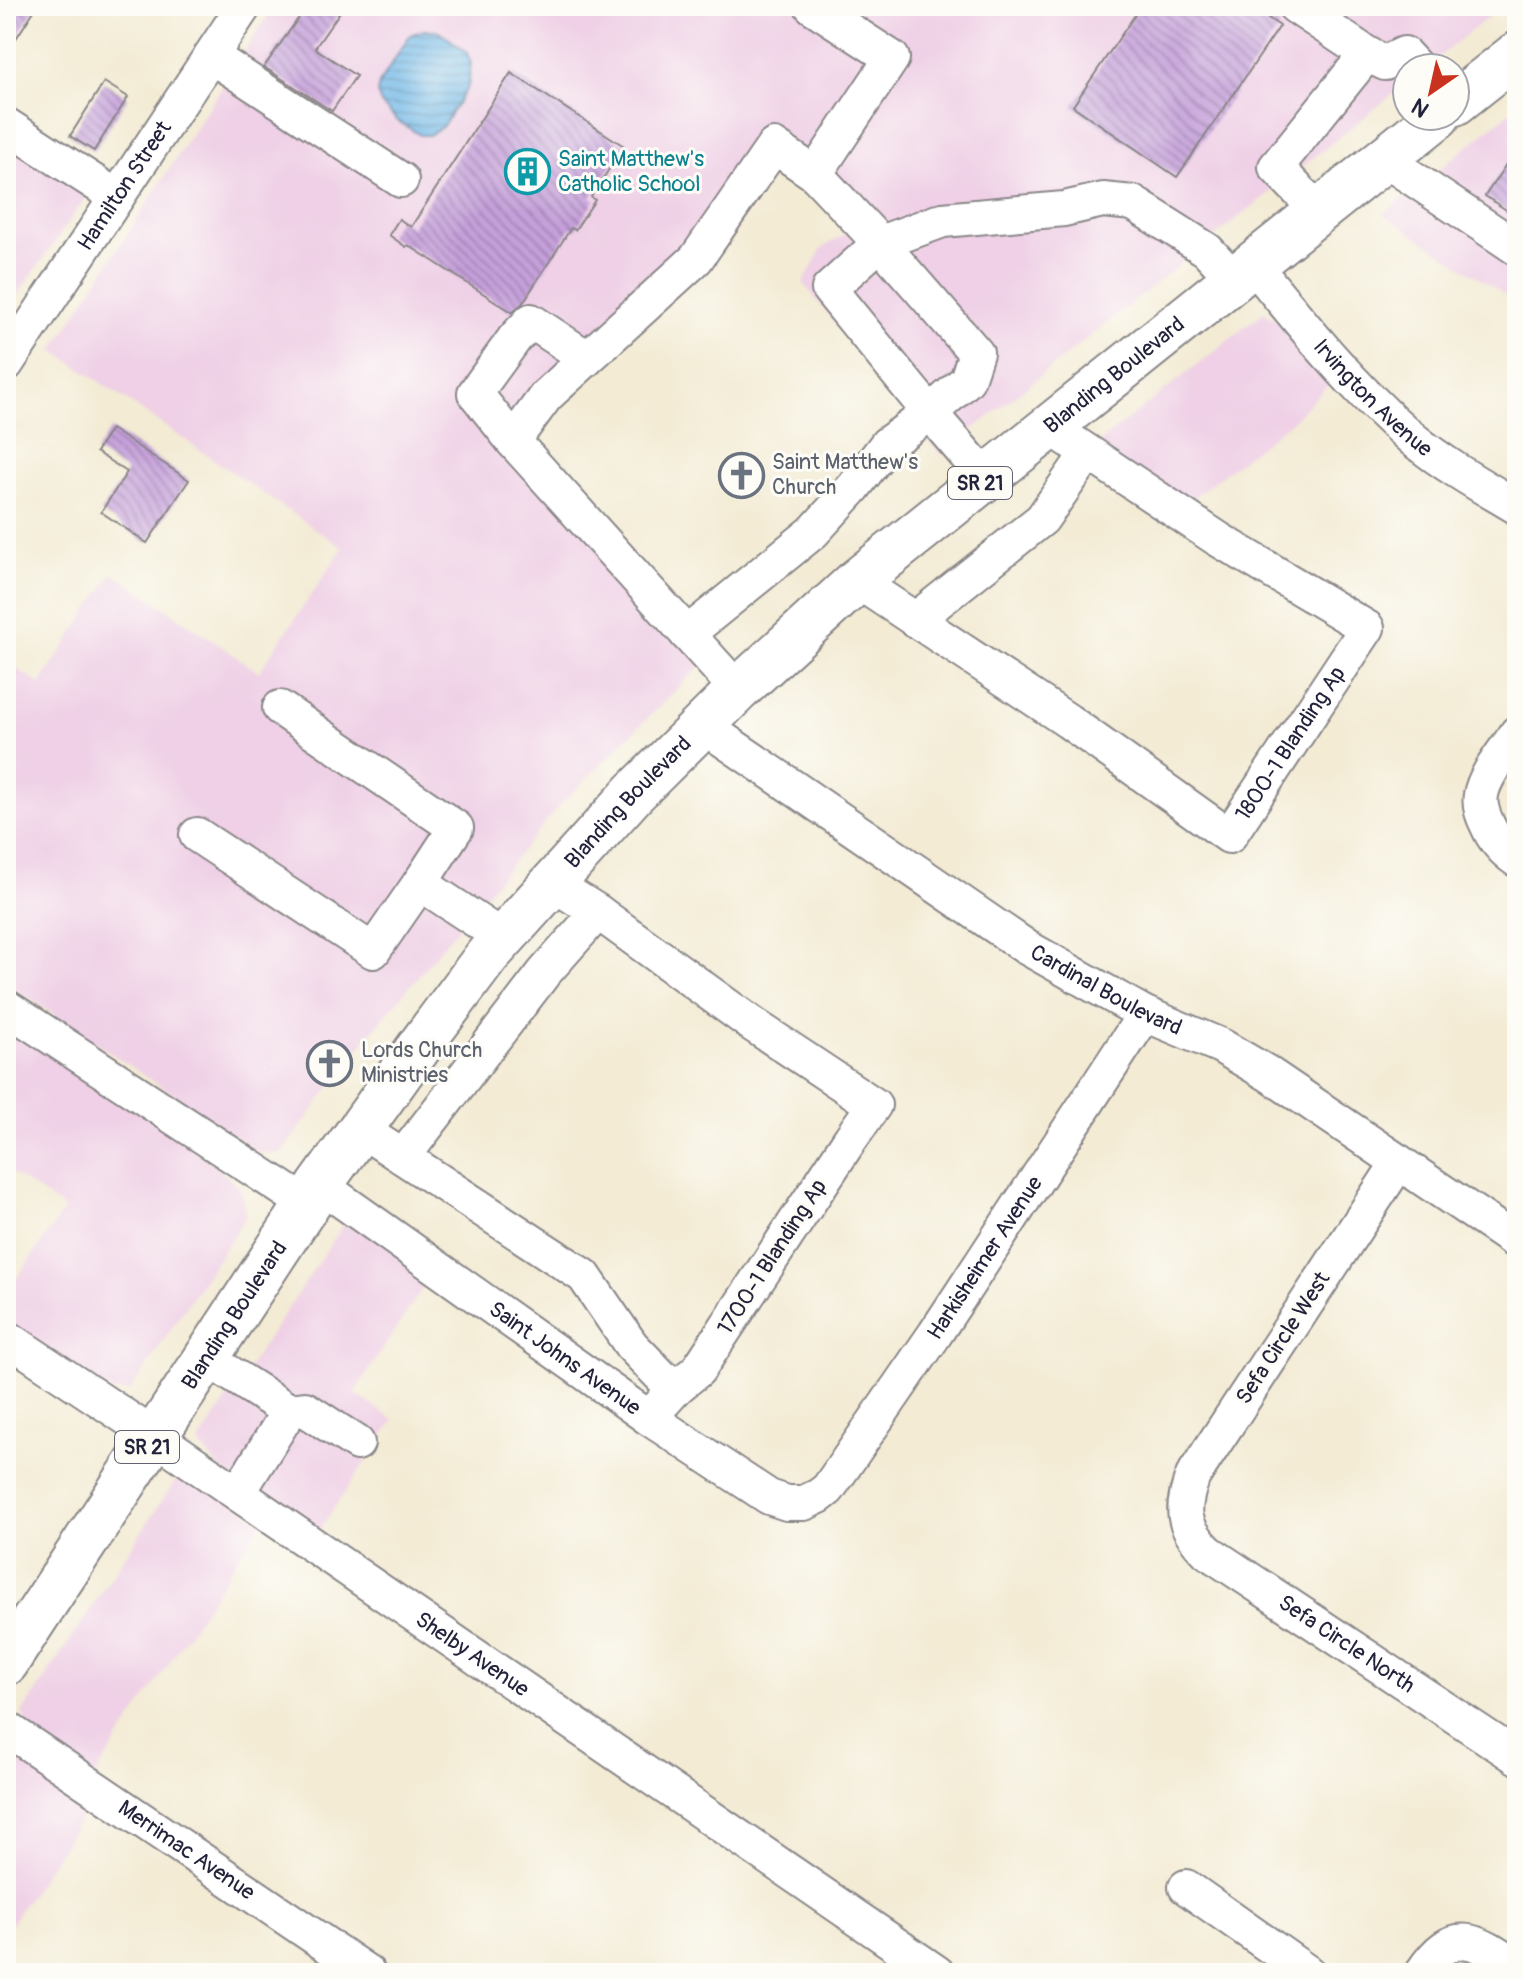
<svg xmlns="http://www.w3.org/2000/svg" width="1523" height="1979" viewBox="0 0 1523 1979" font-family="Pangolin,sans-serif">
	<defs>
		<pattern id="water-rules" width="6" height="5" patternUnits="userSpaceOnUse" patternTransform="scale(2)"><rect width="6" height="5" fill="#6fb7e6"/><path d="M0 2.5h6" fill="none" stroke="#5b94bc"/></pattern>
		<pattern id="building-back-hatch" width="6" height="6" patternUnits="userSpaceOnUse" patternTransform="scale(2)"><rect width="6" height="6" fill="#c5a0da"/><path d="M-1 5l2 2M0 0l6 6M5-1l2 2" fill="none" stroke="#a082b2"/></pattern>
	</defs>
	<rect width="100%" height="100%" fill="#fdfcf7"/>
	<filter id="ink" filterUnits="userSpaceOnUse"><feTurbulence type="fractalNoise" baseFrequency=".0125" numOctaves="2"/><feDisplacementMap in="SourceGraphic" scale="16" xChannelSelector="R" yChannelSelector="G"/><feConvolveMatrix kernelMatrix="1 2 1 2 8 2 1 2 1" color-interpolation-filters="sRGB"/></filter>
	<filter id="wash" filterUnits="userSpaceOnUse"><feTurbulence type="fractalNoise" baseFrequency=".006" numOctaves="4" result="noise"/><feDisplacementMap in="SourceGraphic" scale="32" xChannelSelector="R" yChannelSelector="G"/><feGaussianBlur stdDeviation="1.8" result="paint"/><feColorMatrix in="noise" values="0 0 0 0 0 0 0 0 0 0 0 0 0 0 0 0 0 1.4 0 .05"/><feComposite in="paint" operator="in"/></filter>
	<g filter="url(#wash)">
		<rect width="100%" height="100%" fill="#f3ebd4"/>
		<g fill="#efd0e6">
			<polygon points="274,6 1502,6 1425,68 1407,68 1407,83 941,455 803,283 822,248 851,231 810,184 774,171 558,397 538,428 544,455 716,650 558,807 365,1040 281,1153 262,1154 6,983 6,662 40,684 113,573 259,672 343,548 53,350"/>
			<polygon points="1517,107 1517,303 1383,214"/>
			<polygon points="6,139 88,194 6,312"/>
			<polygon points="1264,312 1294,332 1335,378 1292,421 1186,503 1096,445"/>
			<polygon points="6,1020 186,1144 240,1187 246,1216 130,1391 113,1392 6,1322 6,1294 65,1209 6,1169"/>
			<polygon points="344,1224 369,1231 431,1275 354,1393 394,1420 317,1533 219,1468 198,1443"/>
			<polygon points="181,1477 225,1497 261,1523 94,1777 29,1728 22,1713 175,1481"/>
			<polygon points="6,1751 14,1752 91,1803 8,1928 6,1926"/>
		</g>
		<polygon fill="url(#water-rules)" stroke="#486c90" stroke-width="2" points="423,30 438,31 466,51 471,63 468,87 442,127 429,135 420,135 398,121 381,104 377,93 379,84 410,35"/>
		<g id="blocks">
			<g fill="url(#building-back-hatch)">
				<polygon points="6,6 37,6 6,54"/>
				<polygon points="307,6 344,6 315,48 356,76 332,111 264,67"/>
				<polygon points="1141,6 1250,6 1280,26 1177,177 1073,106"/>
				<polygon points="511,73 624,146 591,197 595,200 575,230 571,228 522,304 512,312 408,245 406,247 389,235 399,219 411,227"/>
				<polygon points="104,82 128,97 94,151 70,136"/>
				<polygon points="1517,148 1517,217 1485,196"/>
				<polygon points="111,429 189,480 147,543 101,512 127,472 96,452"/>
			</g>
		</g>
	</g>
	<g filter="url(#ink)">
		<use href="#blocks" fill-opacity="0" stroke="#8a8688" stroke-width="2"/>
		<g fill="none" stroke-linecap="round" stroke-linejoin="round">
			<defs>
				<g id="minor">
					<polyline points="1295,6 1367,54"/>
					<polyline points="211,56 401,180"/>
					<polyline points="6,125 117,197"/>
					<polyline points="1384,159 1517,248"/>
					<polyline points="815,174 880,243 829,289 930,413 986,478"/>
					<polyline points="1319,212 1276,167 1367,54 1385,63 1404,54 1417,68"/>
					<path id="s1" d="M1253,264C1303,326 1353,388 1414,440C1446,466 1482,486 1517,507"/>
					<polyline points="587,358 531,321 515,338 475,393 513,441 738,690"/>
					<path id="s2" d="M6,364L244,6"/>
					<polyline points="513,441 546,396 696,259 774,146 815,174 892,58 812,6"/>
					<path id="s3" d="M857,581L1068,721L1229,836L1367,628L1218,539L1050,427"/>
					<polyline points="915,620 1042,519 1088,453"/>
					<polyline points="687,634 813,532 854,487 887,444 930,413 967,380 976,353 880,243 943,220 1064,209 1103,200 1133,203 1207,250 1234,279"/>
					<polyline points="280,708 456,828 420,883"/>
					<path id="s4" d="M702,725L1026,947L1145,1014L1221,1046L1267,1073L1517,1242"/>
					<path d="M1517,733C1506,750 1484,775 1481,795C1479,806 1483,816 1488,826C1494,840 1504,851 1517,860"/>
					<polyline points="197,835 373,951 420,883 503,938"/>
					<polyline points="552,883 598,912 752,1024 874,1105 851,1138 698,1370 677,1387 649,1418"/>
					<polyline points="6,1007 308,1205"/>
					<polyline points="360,1129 584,1276 631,1345 662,1377 677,1387"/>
					<polyline points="403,1157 544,973 598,912"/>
					<path id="s5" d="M1399,1162L1193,1476C1180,1511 1182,1526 1208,1552L1517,1757"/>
					<path id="s6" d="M320,1185L649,1418L769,1497L787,1503H804L819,1496L828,1489L935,1334L1145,1014"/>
					<path id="s7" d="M6,1337L154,1436L937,1973"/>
					<polyline points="206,1358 289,1411 238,1493"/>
					<polyline points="289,1411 305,1409 357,1443"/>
					<path id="s8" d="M6,1728L368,1973"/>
					<polyline points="1186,1887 1308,1973"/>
					<path d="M1422,1973C1454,1924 1476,1940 1517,1968"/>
				</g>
				<g id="major">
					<polyline points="1455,103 1517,54"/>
					<path id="s9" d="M6,1663L320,1185L422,1043L487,956L634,793L738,690L857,581L1438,116"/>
				</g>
			</defs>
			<use href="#minor" stroke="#8a8688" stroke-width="38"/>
			<use href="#major" stroke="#8a8688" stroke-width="48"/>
			<use href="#minor" stroke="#fff" stroke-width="34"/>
			<use href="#major" stroke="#fff" stroke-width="44"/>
		</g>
	</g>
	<defs>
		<symbol id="building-ring" viewBox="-11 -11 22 22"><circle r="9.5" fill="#fdfcf7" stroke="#0f9aa8" stroke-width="1.5"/><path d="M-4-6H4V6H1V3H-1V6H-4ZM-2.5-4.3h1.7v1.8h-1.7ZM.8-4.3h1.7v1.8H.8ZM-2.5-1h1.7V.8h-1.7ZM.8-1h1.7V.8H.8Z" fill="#0f9aa8"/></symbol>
		<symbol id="church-ring" viewBox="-11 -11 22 22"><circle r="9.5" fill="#fdfcf7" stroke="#6b7280" stroke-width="1.5"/><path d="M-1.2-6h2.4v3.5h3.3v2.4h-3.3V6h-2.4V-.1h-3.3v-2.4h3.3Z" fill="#6b7280"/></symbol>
	</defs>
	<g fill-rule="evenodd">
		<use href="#building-ring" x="502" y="146" width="51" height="51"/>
		<use href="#church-ring" x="716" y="450" width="51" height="51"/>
		<use href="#church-ring" x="304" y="1038" width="51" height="51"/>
	</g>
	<g text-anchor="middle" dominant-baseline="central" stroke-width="6" stroke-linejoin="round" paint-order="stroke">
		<g fill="#fdfcf7" stroke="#646373" stroke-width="2">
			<rect x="948" y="467" width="64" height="32" rx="6"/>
			<rect x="115" y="1431" width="64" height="32" rx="6"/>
		</g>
		<g font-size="20" font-weight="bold" fill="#22223b">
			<text x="980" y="483">SR 21</text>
			<text x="147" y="1447">SR 21</text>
		</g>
		<g font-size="22" fill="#0d838f" stroke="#fdfcf7" text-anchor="start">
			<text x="558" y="159">Saint Matthew's<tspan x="558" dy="25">Catholic School</tspan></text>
		</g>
		<g font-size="22" fill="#22223b" stroke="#fdfcf7">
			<text stroke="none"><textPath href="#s2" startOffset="214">Hamilton Street</textPath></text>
			<text stroke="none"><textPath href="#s9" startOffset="1712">Blanding Boulevard</textPath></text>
			<text stroke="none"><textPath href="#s1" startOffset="180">Irvington Avenue</textPath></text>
			<text stroke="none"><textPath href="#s3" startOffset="562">1800-1 Blanding Ap</textPath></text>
			<text stroke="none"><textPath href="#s9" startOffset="1064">Blanding Boulevard</textPath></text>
			<text stroke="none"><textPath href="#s4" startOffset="484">Cardinal Boulevard</textPath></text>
			<text transform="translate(772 1257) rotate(-57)">1700-1 Blanding Ap</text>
			<text stroke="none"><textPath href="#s6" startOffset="890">Harkisheimer Avenue</textPath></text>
			<text stroke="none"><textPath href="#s9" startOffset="416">Blanding Boulevard</textPath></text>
			<text transform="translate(1283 1338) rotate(-57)">Sefa Circle West</text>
			<text stroke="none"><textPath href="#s6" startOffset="300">Saint Johns Avenue</textPath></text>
			<text stroke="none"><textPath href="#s5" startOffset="626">Sefa Circle North</textPath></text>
			<text stroke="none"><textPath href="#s7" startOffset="564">Shelby Avenue</textPath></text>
			<text stroke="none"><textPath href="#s8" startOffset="218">Merrimac Avenue</textPath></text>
		</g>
		<g font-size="22" fill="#5b616d" stroke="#fdfcf7" text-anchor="start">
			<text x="772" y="462">Saint Matthew's<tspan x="772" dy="25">Church</tspan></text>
			<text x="361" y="1050">Lords Church<tspan x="361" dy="25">Ministries</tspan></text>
		</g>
	</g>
	<rect width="1523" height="1979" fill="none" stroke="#fdfcf7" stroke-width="32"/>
	<g transform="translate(1431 92) rotate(214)"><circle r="38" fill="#fdfcf7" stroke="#a5a5ac" stroke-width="2"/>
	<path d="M0-6L14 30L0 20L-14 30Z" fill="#c8321e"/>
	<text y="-12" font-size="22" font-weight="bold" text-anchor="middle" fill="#22223b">N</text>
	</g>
</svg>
